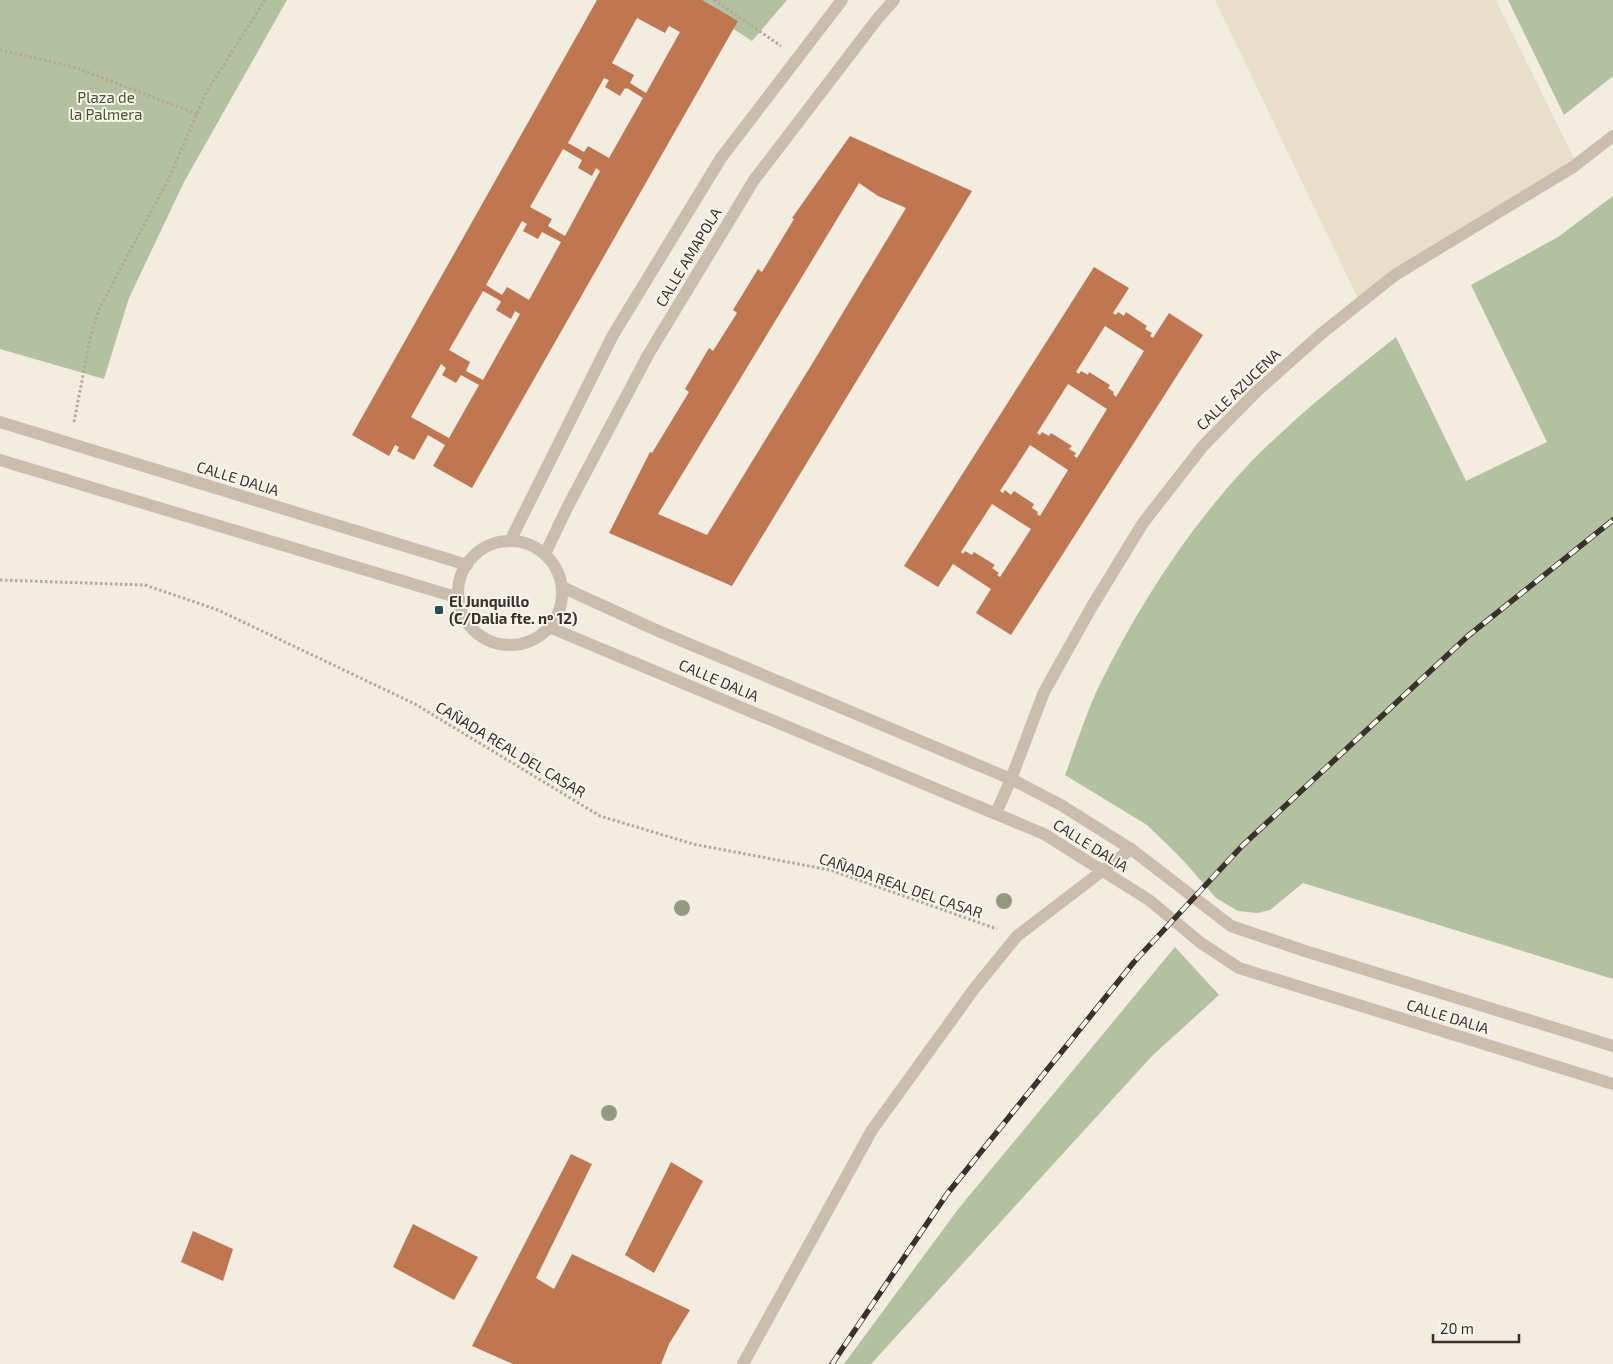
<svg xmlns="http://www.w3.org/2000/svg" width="1613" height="1364" viewBox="0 0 1613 1364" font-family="'Exo 2',sans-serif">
	<rect width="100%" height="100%" fill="#f2ece1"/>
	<g fill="#b3c1a1">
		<polygon points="0,0 287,0 184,182 129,298 104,379 0,349"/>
		<polygon points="689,0 787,0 752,41"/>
		<polygon points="1508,0 1613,0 1613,76 1564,115"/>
		<path d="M1613,196V979L1303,883L1270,910L1257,913L1238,911L1216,898L1182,859L1147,825L1065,775C1076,745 1086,714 1099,686C1134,615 1177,546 1229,486C1278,430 1338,383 1396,337L1466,481L1547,442L1471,285L1558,237Z"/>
		<polygon points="1175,947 1219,995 1152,1056 871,1364 844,1364 959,1208"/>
	</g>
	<polygon fill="#e9dec9" points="1215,0 1496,0 1577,164 1360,303"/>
	<g fill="#bf7752" fill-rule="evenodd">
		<path d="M597,0H702L738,21L472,488L433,466L445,445L428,435L414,460L397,451L399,447L395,445L389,456L352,435ZM637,18L665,33L669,26L680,32L646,93L630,83L634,75L612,63ZM604,78L609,80L605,87L620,96L625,88L626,89L627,88L643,98L609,158L588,146L584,152L568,143ZM563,149L582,160L578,168L592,176L596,168L600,171L565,236L548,226L552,219L530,207ZM522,221L527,224L523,231L538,239L542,232L561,242L529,300L507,287L502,295L486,285ZM483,291L499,300L501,302L496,310L511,319L515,311L520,314L483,380L466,371L470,362L449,350ZM441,364L446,368L442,375L456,383L461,375L479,385L449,438L411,417Z"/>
		<path d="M850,136L972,191L732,586L609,533L650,452L652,453L689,392L685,389L709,348L713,351L737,313L733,310L758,269L762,272L794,219L792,218ZM859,183L878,196L906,208L815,359L707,535L658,514Z"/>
		<path d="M1094,267L1129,288L1113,313L1116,315L1118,312L1124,316L1126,312L1147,326L1145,329L1152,333L1150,336L1153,338L1169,313L1203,335L1011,635L976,613L991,589L953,564L938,587L904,566ZM1105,326L1144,351L1116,397L1113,394L1114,392L1108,388L1110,385L1089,372L1088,375L1081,371L1079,374L1076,372ZM1068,384L1107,409L1077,458L1074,456L1076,453L1069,449L1072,446L1051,433L1049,436L1042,432L1040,435L1037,433ZM1030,445L1068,470L1040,516L1037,514L1038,512L1032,508L1034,504L1014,491L1011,495L1005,490L1003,493L1000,491ZM992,504L1031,529L1000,577L997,575L999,573L992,568L995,565L974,552L972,555L965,551L963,554L961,552Z"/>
		<polygon points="571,1154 592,1164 536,1278 554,1289 572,1254 690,1310 669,1344 661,1364 513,1364 472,1346"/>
		<polygon points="671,1162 703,1181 654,1273 625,1255"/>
		<polygon points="413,1224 478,1257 454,1300 393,1267"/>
		<polygon points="193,1231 233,1249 223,1281 181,1262"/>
	</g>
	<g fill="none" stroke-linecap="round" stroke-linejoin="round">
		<g stroke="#b6a797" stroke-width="3" stroke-dasharray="2.5 2.5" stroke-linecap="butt">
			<polyline points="714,0 781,46"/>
			<polyline points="0,50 74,67 197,114"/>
			<polyline points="74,422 90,339 99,309 169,178 206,93 265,0"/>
			<polyline points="0,580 145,585 218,610 415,704 600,816 693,844 830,870 997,929"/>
		</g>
		<g stroke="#cabdad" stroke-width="12">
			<polyline points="0,422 467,565"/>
			<polyline points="0,460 459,598"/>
			<polyline points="510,541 613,335 721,158 842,0"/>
			<circle cx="510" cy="593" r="52"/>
			<polyline points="545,554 568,506 648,355 754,180 878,18 894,0"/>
			<polyline points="562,587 656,630 1011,779 1061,805 1131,849 1231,926 1305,951 1613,1046"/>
			<polyline points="549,627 1044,834 1149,900 1201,943 1239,968 1613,1084"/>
			<polyline points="996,813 1011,779 1044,692 1091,608 1143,523 1203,446 1256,392 1321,334 1395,275 1573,167 1613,136"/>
			<polyline points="743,1364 872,1130 974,989 1017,936 1131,849"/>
		</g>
		<defs>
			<polyline id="rail" points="832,1364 947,1194 1134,962 1243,845 1468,636 1613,520"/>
		</defs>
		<use href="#rail" stroke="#39312b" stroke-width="5.5"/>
		<use href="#rail" stroke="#faf5ed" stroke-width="4" stroke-dasharray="11" stroke-linecap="butt"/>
	</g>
	<g fill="#929a80">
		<circle cx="1004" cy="901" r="8"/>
		<circle cx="682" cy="908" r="8"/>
		<circle cx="609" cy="1113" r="8"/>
	</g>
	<rect fill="#234f58" stroke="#faf5ed" stroke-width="2" x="434" y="605" width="10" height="10" rx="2.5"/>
	<g text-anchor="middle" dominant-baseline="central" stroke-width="4" stroke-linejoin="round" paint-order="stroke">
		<g font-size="15" fill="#445630" stroke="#faf5ed">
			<text x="106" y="97">Plaza de<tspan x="106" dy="17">la Palmera</tspan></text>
		</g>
		<g font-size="15" fill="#39312b" stroke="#faf5ed">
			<text transform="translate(688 257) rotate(-59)">CALLE AMAPOLA</text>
			<text transform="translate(1238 389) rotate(-44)">CALLE AZUCENA</text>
			<text transform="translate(238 478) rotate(17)">CALLE DALIA</text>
			<text transform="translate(719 680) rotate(23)">CALLE DALIA</text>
			<text transform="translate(511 749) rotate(31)">CAÑADA REAL DEL CASAR</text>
			<text transform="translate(1091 845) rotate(32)">CALLE DALIA</text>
			<text transform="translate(901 885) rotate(19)">CAÑADA REAL DEL CASAR</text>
			<text transform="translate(1448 1016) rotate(17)">CALLE DALIA</text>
		</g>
		<g font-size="15" font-weight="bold" fill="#39312b" stroke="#faf5ed" text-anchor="start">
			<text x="449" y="601">El Junquillo<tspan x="449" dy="17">(C/Dalia fte. nº 12)</tspan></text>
		</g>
	</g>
	<path d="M1433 1334v8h86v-8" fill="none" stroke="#39312b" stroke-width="2.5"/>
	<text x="1440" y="1334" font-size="15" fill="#39312b" stroke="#faf5ed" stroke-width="4" paint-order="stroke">20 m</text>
</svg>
